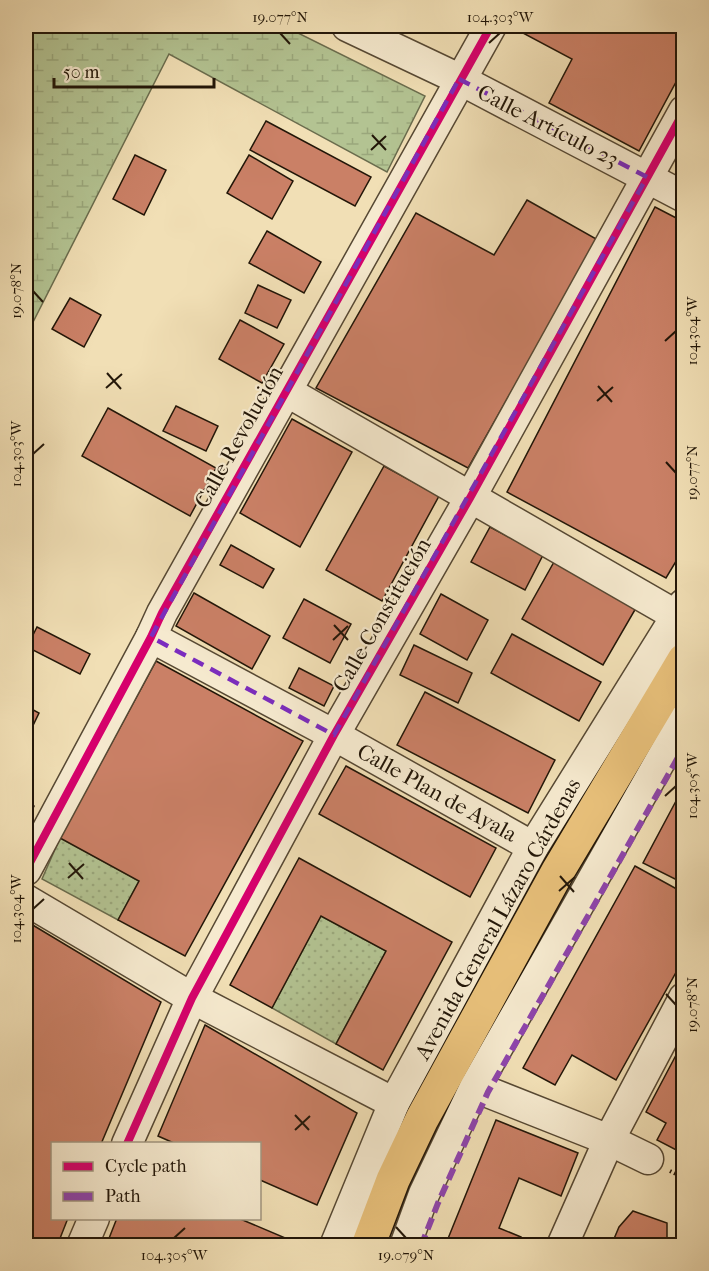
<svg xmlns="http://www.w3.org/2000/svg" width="709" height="1271" viewBox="0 0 709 1271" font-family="'IM FELL French Canon',serif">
	<defs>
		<pattern id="grass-dots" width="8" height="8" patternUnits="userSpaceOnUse" patternTransform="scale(1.5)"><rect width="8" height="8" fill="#b3c392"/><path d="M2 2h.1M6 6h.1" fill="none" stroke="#9aa77c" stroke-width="1.8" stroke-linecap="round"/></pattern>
		<pattern id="wetland-marsh" width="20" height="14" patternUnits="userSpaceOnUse" patternTransform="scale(1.5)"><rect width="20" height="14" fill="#b3c392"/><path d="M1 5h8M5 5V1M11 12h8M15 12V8" fill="none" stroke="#9aa77c"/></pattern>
	</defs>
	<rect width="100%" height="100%" fill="#f1dfb5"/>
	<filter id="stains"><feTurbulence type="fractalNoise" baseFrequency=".00333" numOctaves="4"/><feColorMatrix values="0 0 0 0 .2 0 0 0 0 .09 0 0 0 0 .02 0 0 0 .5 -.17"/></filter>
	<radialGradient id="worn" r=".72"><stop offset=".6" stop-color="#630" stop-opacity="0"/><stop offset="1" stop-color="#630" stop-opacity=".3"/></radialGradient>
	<g fill="url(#grass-dots)" stroke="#6a6c4d" stroke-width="1.5">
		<polygon points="60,838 139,881 118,920 42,879"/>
		<polygon points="321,916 386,951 336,1044 272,1008"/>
	</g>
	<polygon fill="url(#wetland-marsh)" stroke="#6a6c4d" stroke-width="1.5" points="26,26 284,26 425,96 387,172 169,54 26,336"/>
	<g fill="#ca8066" stroke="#221608" stroke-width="1.5">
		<polygon points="525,26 684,26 684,67 639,151 549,103 572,59 521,32"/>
		<polygon points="266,121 371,177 355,206 250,150"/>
		<polygon points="135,155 166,170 144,215 113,199"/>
		<polygon points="249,155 293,181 272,219 227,193"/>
		<polygon points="527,200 598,240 468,468 316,388 416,213 494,255"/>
		<polygon points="655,207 684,222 684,548 666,578 507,492"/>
		<polygon points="267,231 321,262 304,293 249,263"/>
		<polygon points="258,285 291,300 277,328 245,313"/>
		<polygon points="70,298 101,315 84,347 52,329"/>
		<polygon points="240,320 284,344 262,383 219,359"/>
		<polygon points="176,406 218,426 206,451 163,431"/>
		<polygon points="108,408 216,468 190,516 82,456"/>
		<polygon points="292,419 352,452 300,547 240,513"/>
		<polygon points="384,466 439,496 382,601 326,570"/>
		<polygon points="490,527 543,555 525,590 471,562"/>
		<polygon points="231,545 274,569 263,588 220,565"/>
		<polygon points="554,562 636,608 603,665 522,619"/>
		<polygon points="194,593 270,636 252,669 176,626"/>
		<polygon points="441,594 488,620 467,660 420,634"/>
		<polygon points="304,599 351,624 330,663 283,638"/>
		<polygon points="37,627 90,654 80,674 27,647"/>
		<polygon points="512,634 601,682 579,721 491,673"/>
		<polygon points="414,645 472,673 458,703 400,675"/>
		<polygon points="156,661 303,741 185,956 118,920 139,881 60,838"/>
		<polygon points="299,668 334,686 324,706 289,688"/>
		<polygon points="425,692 555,760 528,813 397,745"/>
		<polygon points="26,706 39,713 26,740"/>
		<polygon points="346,766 496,848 470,897 319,814"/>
		<polygon points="684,786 684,863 675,879 643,863"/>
		<polygon points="26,802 34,806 26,823"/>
		<polygon points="299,858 452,942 383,1070 336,1044 386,951 321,916 272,1008 230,985"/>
		<polygon points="635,866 684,893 684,958 616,1080 572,1055 555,1085 523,1068"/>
		<polygon points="26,921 161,1002 101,1144 52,1144 52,1218 68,1218 57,1246 26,1245"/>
		<polygon points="205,1025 357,1113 317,1205 260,1180 260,1144 176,1144 158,1136"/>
		<polygon points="684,1040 684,1154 657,1140 666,1123 646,1112"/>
		<polygon points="496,1120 578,1153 561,1196 519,1178 499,1228 521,1237 518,1246 445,1246"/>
		<polygon points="633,1211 667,1223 667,1246 611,1246 619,1227"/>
		<polygon points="117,1218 238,1218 304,1246 106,1246"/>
	</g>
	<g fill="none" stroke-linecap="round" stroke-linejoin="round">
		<defs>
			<g id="minor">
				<polyline points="347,26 459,79 684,197"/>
				<polyline points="286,391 684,620"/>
				<polyline points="151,637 334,735 533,847"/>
				<polyline points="26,870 151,637 162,613 491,26"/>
				<polyline points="26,900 192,998 394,1103"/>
				<polyline points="475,1087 609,1140 648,1159"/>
				<polyline points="127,1144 192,998 334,735 470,498 684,111"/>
				<polyline points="82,1246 94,1218"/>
				<polyline points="335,1246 394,1103 533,847 684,604"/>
				<polyline points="405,1246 424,1194 475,1087 684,719"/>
				<polyline points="562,1246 609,1140 684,998"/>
			</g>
			<polyline id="major" points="368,1246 393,1180 422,1119 558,871 684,660"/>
		</defs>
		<use href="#minor" stroke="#564833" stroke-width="33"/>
		<use href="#major" stroke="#221608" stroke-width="36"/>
		<polyline stroke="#221608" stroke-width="4" stroke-dasharray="1.5 3" stroke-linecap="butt" points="670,1171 684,1178"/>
		<use href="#minor" stroke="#f6eacf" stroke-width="30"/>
		<use href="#major" stroke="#e8c07a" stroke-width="33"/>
		<polyline stroke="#8e44ad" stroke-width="6" stroke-dasharray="12 6" stroke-linecap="butt" points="421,1246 438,1203 488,1092 684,747"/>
		<defs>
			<g id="cycleway">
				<polyline points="26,870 151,637 162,613 491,26"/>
				<polyline points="127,1144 192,998 334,735 470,498 684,111"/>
			</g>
		</defs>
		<use href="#cycleway" stroke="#f6eacf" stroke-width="11"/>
		<use href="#cycleway" stroke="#d6006c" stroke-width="8"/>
	</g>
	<path fill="none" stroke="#7b2cbf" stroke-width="4.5" stroke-dasharray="12 8" stroke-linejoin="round" d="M459,79L647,177L334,735L151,637Z"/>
	<path fill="none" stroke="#221608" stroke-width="2" d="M280,33L290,44M489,43L500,33M372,135L386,150M371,150L386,136M33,291L43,302M665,341L676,331M107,373L121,389M598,386L612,402M106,388L122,374M597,401L613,387M33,454L44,444M666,462L676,473M334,625L348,640M333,640L348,626M665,796L676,786M69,863L83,879M560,876L574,892M68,878L84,864M559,891L575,877M33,909L44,899M666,994L676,1005M295,1115L309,1130M295,1130L310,1116M396,1227L406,1238M174,1238L185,1228"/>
	<g text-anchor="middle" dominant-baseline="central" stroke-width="4.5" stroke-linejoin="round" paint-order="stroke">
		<g font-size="22" fill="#221608" stroke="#f6eacf">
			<text transform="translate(548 126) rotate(27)">Calle Artículo 23</text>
			<text transform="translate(239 437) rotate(-61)">Calle Revolución</text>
			<text transform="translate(382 615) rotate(-60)">Calle Constitución</text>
			<text transform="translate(437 793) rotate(29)">Calle Plan de Ayala</text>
			<text transform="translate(498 919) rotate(-61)">Avenida General Lázaro Cárdenas</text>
		</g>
	</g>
	<rect width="709" height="1271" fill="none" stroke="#f1dfb5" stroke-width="66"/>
	<rect x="51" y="1142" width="210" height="78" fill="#f6eacf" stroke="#a1957f" stroke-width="1.5"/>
	<rect x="63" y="1162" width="30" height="9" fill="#d6006c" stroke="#a1957f" stroke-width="1.5"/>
	<text x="105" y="1172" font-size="18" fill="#221608">Cycle path</text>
	<rect x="63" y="1192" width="30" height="9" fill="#8e44ad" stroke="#a1957f" stroke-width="1.5"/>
	<text x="105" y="1202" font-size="18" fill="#221608">Path</text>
	<path d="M54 78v9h160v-9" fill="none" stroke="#221608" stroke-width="3"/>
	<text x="63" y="78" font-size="18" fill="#221608" stroke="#f6eacf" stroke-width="4.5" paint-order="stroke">50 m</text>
	<rect x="33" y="33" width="643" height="1205" fill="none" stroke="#221608" stroke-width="2"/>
	<g font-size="15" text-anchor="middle" fill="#221608">
		<text x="280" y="22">19.077°N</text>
		<text x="500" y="22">104.303°W</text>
		<text transform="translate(16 291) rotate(-90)" y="5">19.078°N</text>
		<text transform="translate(692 331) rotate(-90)" y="5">104.304°W</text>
		<text transform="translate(16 454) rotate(-90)" y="5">104.303°W</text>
		<text transform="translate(692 473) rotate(-90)" y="5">19.077°N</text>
		<text transform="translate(692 786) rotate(-90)" y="5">104.305°W</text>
		<text transform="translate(16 909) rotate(-90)" y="5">104.304°W</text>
		<text transform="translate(692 1005) rotate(-90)" y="5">19.078°N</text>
		<text x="174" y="1260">104.305°W</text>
		<text x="406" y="1260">19.079°N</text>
	</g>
	<rect width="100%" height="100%" filter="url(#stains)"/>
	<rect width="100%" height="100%" fill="url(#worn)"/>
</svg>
